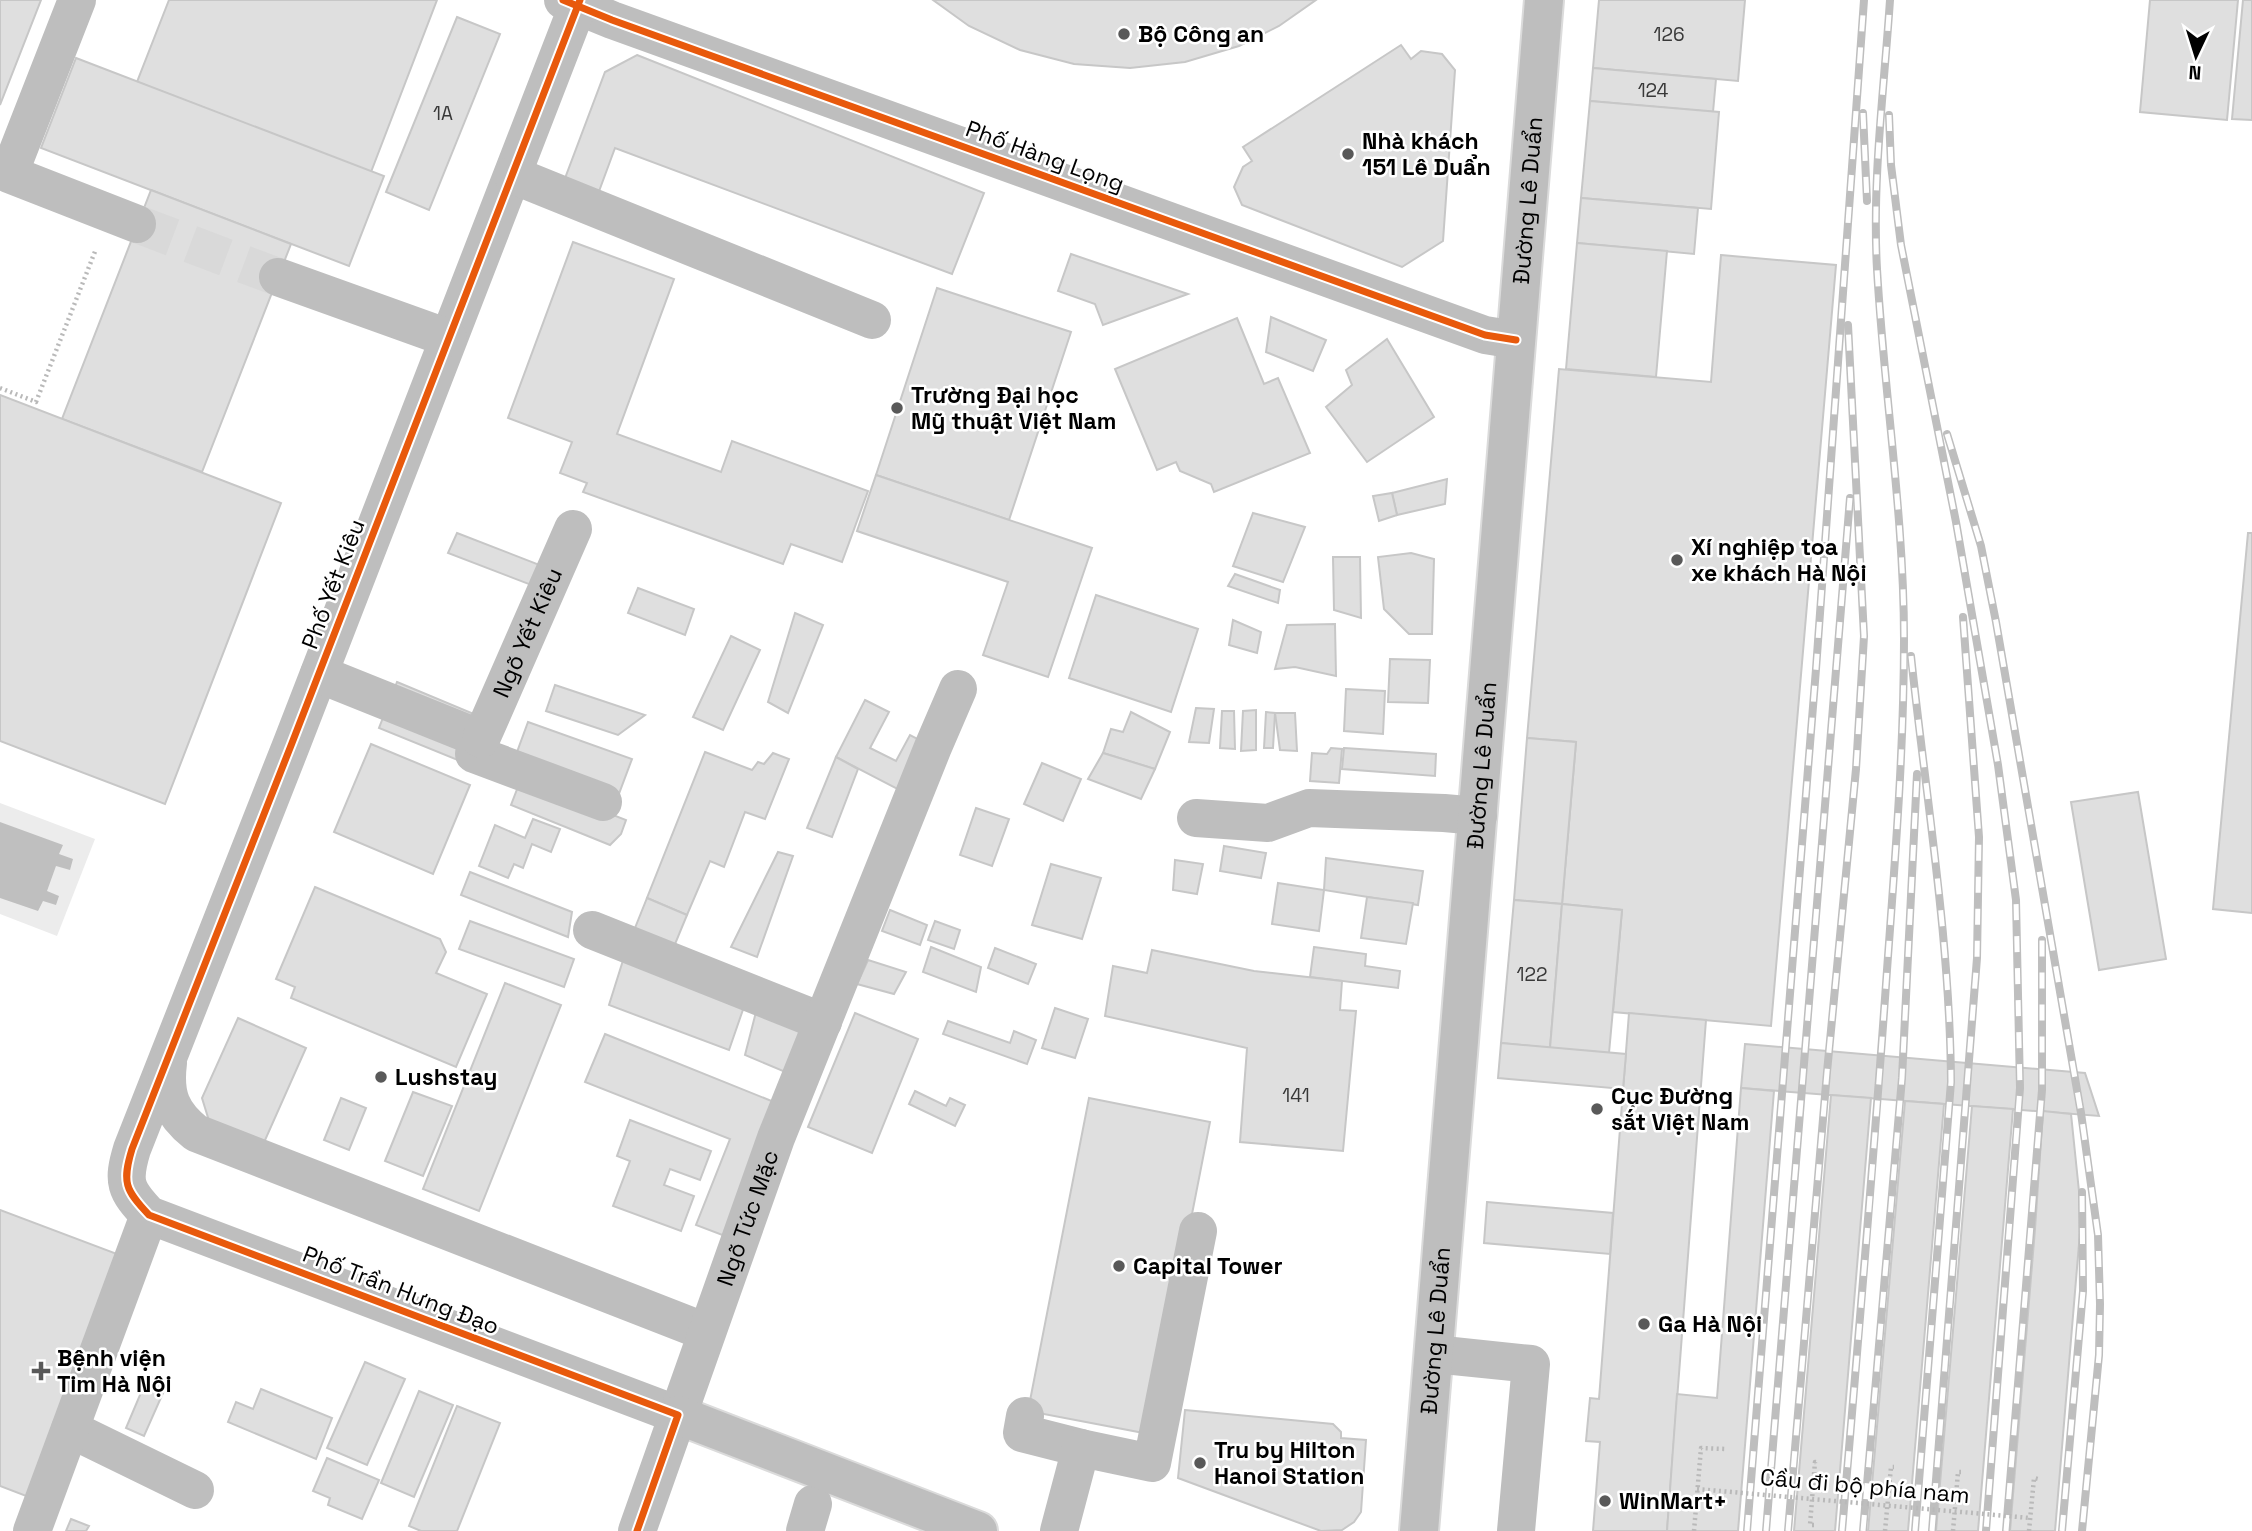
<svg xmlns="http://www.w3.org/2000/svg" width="2252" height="1531" viewBox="0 0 2252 1531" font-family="'Space Grotesk',sans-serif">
	<rect width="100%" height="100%" fill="#fff"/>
	<polygon fill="#ececec" points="0,803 95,839 57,936 0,914"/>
	<polygon fill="#bfbfbf" points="0,822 63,845 59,854 73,859 70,870 56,866 47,891 59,896 56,905 43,901 38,911 0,898"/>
	<g fill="#dfdfdf" stroke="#c7c7c7" stroke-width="2">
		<polygon points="0,0 41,0 0,105"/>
		<polygon points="169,0 437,0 371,172 137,82"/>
		<polygon points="933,0 1316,0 1279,26 1239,46 1185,62 1130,68 1074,64 1020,50 969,26"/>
		<polygon points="1599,0 1745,0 1738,81 1593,68"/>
		<polygon points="2150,0 2238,0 2227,120 2140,112"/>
		<polygon points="2243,0 2252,0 2252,120 2232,119"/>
		<polygon points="457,17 500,34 429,210 386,192"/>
		<polygon points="1401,45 1411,59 1421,51 1442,54 1455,70 1443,241 1402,267 1242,205 1234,187 1243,167 1252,161 1243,147"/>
		<polygon points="637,55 984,193 952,274 615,148 598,194 564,181 605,72"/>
		<polygon points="76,58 384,176 349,266 41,148"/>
		<polygon points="1593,68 1716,79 1713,112 1590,101"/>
		<polygon points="1590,101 1719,112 1711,209 1581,198"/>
		<polygon points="151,190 291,244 202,472 62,419"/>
		<polygon points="1581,198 1698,208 1694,254 1577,243"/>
		<polygon points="573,242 674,279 617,434 721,472 732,441 868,491 842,562 791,544 783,564 583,492 587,483 560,473 572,442 508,418"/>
		<polygon points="1577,243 1667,251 1656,377 1566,369"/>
		<polygon points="1071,254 1188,294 1103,325 1095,304 1058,291"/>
		<polygon points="1721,255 1836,265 1771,1026 1613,1012 1622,910 1562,904 1576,742 1527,738 1559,369 1711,382"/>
		<polygon points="937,288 1071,332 1009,520 876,475"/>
		<polygon points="1271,317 1326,340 1313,371 1266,352"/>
		<polygon points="1237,318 1264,384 1278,378 1310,453 1214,492 1211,484 1180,471 1176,462 1157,470 1115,369"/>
		<polygon points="1387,339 1434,417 1367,462 1326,407 1352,385 1346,370"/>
		<polygon points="0,395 281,503 165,804 0,741"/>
		<polygon points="876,475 1092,548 1048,677 983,655 1008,582 857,531"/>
		<polygon points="1447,479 1445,504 1397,515 1392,493"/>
		<polygon points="1392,493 1397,515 1379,521 1373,496"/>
		<polygon points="1253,513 1305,527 1283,582 1233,566"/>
		<polygon points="457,533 555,571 547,591 448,553"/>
		<polygon points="2248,533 2252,533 2252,913 2213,909"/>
		<polygon points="1411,553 1434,559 1432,634 1409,634 1384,609 1378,557"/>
		<polygon points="1333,557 1360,557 1361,618 1334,610"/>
		<polygon points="1235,574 1280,590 1278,603 1228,586"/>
		<polygon points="638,588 694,609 685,635 628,613"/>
		<polygon points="1096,595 1198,629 1171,712 1069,678"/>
		<polygon points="795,613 823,625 788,713 768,702"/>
		<polygon points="1233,620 1261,632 1257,653 1229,645"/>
		<polygon points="1335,624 1336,676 1295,667 1275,669 1287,625"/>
		<polygon points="731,636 760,650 723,730 693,717"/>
		<polygon points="1390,659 1430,660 1428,703 1388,702"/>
		<polygon points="397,682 493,722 475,767 379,728"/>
		<polygon points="555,685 645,715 618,735 546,711"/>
		<polygon points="1346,689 1385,691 1383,734 1344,731"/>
		<polygon points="865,700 889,712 870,748 896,761 910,735 933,747 909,795 836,757"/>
		<polygon points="1196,708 1214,709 1209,743 1189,742"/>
		<polygon points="1256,710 1256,750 1241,751 1243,711"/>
		<polygon points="1222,711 1234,711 1235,749 1220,748"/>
		<polygon points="1131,712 1170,732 1155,769 1103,753 1111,729 1123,732"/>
		<polygon points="1266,712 1275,713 1273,748 1264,748"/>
		<polygon points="1275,713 1295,713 1297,751 1280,750"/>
		<polygon points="528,722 632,759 617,799 513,763"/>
		<polygon points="1527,738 1576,742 1562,904 1514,900"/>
		<polygon points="371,744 470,785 433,874 334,832"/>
		<polygon points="1331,748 1342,749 1339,783 1310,781 1312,753 1327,754"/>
		<polygon points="1344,748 1436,754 1435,776 1342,769"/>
		<polygon points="705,752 752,770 758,762 764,764 773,753 789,759 765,819 745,812 724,867 710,861 687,915 647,898"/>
		<polygon points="1103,753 1155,769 1141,799 1088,779"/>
		<polygon points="836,757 858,769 832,837 807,828"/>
		<polygon points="1042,763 1081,779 1063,821 1024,804"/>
		<polygon points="521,779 626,820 621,834 610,845 511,805"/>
		<polygon points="2138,792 2166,959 2099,970 2071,802"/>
		<polygon points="976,808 1009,819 992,866 960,855"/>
		<polygon points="533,819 560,829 551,852 532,844 523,868 514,864 508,878 479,866 495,825 525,838"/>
		<polygon points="1224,846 1266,853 1261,878 1220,871"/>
		<polygon points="778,852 793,856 757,957 731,947"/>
		<polygon points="1326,858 1423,871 1418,905 1324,890"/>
		<polygon points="1175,860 1203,864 1197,894 1173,890"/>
		<polygon points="1051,864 1101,878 1082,939 1032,925"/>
		<polygon points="470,872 572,912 568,937 461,895"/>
		<polygon points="1278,883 1324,890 1319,931 1272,924"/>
		<polygon points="315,887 440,939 446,952 436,973 487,994 456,1067 291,998 295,987 276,979"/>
		<polygon points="1367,897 1413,903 1406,944 1361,938"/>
		<polygon points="647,898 687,915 673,949 633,933"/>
		<polygon points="1514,900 1562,904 1550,1048 1501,1043"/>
		<polygon points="1562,904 1622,910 1609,1053 1550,1048"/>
		<polygon points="890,910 927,925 920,945 882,931"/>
		<polygon points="470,921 574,959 564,987 459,949"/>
		<polygon points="935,921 960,930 954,949 928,940"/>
		<polygon points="931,947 981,967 976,992 923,972"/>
		<polygon points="1314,947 1366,954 1365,966 1400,971 1398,988 1310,977"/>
		<polygon points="995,948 1036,964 1028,984 988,968"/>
		<polygon points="1152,950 1254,971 1342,981 1340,1010 1356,1011 1343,1151 1240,1142 1247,1048 1105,1016 1113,966 1147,973"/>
		<polygon points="625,954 747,998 729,1050 609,1005"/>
		<polygon points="868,960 906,972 894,994 857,984"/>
		<polygon points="505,983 561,1005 479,1211 423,1189"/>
		<polygon points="757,1008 803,1030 790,1074 745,1055"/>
		<polygon points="1055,1008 1088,1019 1075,1058 1042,1048"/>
		<polygon points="855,1013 918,1039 872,1153 808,1127"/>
		<polygon points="1629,1013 1706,1020 1667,1531 1593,1531 1600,1442 1586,1441 1590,1398 1599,1399"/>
		<polygon points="238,1018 306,1048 262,1147 210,1124 202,1098"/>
		<polygon points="948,1021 1010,1043 1014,1031 1036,1040 1027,1064 943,1034"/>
		<polygon points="605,1034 779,1104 725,1236 696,1225 730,1139 585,1082"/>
		<polygon points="1501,1043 1626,1054 1623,1089 1498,1078"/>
		<polygon points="1745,1044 2085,1073 2099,1116 1741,1088"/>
		<polygon points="1741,1088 1774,1091 1738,1531 1667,1531 1677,1394 1717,1398"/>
		<polygon points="915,1091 946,1106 950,1098 965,1105 955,1126 909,1104"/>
		<polygon points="413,1092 452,1106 423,1176 385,1161"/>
		<polygon points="1831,1095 1871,1098 1835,1531 1794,1531"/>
		<polygon points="341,1098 366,1108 349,1150 324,1140"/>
		<polygon points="1089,1098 1210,1122 1149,1434 1028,1411"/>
		<polygon points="1905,1101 1944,1104 1908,1531 1868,1531"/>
		<polygon points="1972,1106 2013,1109 1978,1531 1936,1531"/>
		<polygon points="2043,1111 2071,1114 2080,1201 2080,1232 2055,1531 2010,1531 2035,1229"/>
		<polygon points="630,1120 711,1151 700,1180 670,1169 664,1185 694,1196 681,1231 613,1206 630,1161 617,1156"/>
		<polygon points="1487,1202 1613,1213 1610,1254 1484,1243"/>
		<polygon points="0,1210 125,1257 34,1499 0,1486"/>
		<polygon points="365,1362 405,1379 367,1465 327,1448"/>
		<polygon points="148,1376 167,1384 144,1436 126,1428"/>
		<polygon points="261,1389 332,1418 316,1459 228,1422 236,1402 253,1409"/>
		<polygon points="419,1391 453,1405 414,1497 381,1483"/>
		<polygon points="457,1406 500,1423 457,1531 421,1531 409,1526"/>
		<polygon points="1185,1410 1333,1424 1341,1432 1341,1438 1366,1440 1361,1512 1354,1522 1342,1530 1321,1531 1178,1478"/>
		<polygon points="327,1458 379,1480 362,1519 328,1505 330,1498 313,1491"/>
		<polygon points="71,1519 89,1526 86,1531 66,1531"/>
	</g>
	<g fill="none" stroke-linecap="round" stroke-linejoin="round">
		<polyline stroke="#d9d9d9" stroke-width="38" stroke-dasharray="38 19" stroke-linecap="butt" points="137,224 278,277"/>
		<defs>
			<g id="major">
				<polyline points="678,1415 978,1531"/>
				<path id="s3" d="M1419,1531L1544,0"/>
			</g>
		</defs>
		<use href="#major" stroke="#dbdbdb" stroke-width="42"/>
		<g stroke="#b9b9b9" stroke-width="4.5" stroke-dasharray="2 3.5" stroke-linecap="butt">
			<polyline points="0,388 36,402 96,249"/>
			<polyline points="1814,1525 1810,1525 1815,1462 1819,1463"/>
			<polyline points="1694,1531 1701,1448 1726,1449"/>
			<polyline points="1885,1531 1891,1467 1894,1467"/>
			<polyline points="1953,1531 1958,1472 1961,1472"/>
			<polyline points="2029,1531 2034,1478 2038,1479"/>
		</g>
		<g stroke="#bebebe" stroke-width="38">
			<polyline points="77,0 9,174 137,224"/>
			<polyline points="563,0 612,20 1485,335 1516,340"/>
			<path d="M580,0L292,743L132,1149C122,1182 125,1190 149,1215L678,1415"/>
			<polyline points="513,175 872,320"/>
			<polyline points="278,277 448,338"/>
			<polyline points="319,674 481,739 474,754 603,802"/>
			<path id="s1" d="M481,739L573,529"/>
			<polyline points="1196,818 1268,823 1309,808 1444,813 1478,816"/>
			<polyline points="592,930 823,1022"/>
			<path d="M168,1063C164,1095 171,1113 196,1133L706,1332"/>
			<polyline points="1434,1354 1531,1364 1516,1531"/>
			<polyline points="1025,1416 1022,1433 1081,1448"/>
			<polyline points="70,1429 195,1490"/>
			<polyline points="32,1531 149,1215"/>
			<path id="s2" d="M637,1531L776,1138L933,747L958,689"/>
			<polyline points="805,1531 813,1504"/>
			<polyline points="1059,1531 1081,1448 1152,1463 1198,1231"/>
		</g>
		<use href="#major" stroke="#bebebe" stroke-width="38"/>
		<defs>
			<g id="rail">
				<polyline points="1863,113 1867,201"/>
				<polyline points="1889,115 1891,165 1901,245 1956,522 1998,765 2016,900 2020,1088 1986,1531"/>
				<polyline points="1947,434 1981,546 1996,622 2081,1113 2098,1235 2100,1304 2099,1355 2082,1531"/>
				<path d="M1911,656C1926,798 1950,939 1951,1082L1915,1531"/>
				<polyline points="1747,1531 1816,669 1864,0"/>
				<polyline points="1766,1531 1850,498"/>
				<polyline points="1788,1531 1827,1072 1856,769 1864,636 1848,325"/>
				<path d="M1842,1531C1858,1344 1874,1157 1887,970C1895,860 1904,749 1904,639C1904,515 1884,393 1877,269C1872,180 1884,90 1890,0"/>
				<polyline points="1863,1531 1902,1078 1917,774"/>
				<polyline points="1932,1531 1977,958 1979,837 1963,617"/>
				<polyline points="2006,1531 2042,1090 2042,940"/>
				<polyline points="2062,1531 2083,1291 2082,1192"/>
			</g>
		</defs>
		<use href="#rail" stroke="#bebebe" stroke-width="8"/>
		<use href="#rail" stroke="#fff" stroke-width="5" stroke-dasharray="16" stroke-linecap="butt"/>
		<polyline stroke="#b9b9b9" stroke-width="4.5" stroke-dasharray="2 3.5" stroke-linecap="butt" points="1697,1489 2030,1518"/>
		<defs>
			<g id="cycleway">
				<polyline points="563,0 612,20 1485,335 1516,340"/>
				<path d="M580,0L292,743L132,1149C122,1182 125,1190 149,1215L678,1415L637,1531"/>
			</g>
		</defs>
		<use href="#cycleway" stroke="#fff" stroke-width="11"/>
		<use href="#cycleway" stroke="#e8590c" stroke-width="7"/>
	</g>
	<g fill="#595959" stroke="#fff" stroke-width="2.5">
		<circle cx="1124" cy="34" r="7"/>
		<circle cx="1348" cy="154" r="7"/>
		<circle cx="897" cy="408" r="7"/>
		<circle cx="1677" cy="560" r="7"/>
		<circle cx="381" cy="1077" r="7"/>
		<circle cx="1597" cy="1109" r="7"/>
		<circle cx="1119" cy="1266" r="7"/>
		<circle cx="1644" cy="1324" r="7"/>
		<path d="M37.5 1360.5h7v7h7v7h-7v7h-7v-7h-7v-7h7z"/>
		<circle cx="1200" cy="1463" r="7"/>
		<circle cx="1605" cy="1501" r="7"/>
	</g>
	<g text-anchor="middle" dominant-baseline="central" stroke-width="5" stroke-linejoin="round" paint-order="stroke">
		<g font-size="19" fill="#383838">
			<text x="1669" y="34">126</text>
			<text x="1653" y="90">124</text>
			<text x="443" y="113">1A</text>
			<text x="1532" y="974">122</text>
			<text x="1296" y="1095">141</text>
		</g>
		<g font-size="23" font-weight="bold" fill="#000" stroke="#fff" text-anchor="start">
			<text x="1138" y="34">Bộ Công an</text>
			<text x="1362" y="141">Nhà khách<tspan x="1362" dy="26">151 Lê Duẩn</tspan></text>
			<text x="911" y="395">Trường Đại học<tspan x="911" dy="26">Mỹ thuật Việt Nam</tspan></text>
			<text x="1691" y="547">Xí nghiệp toa<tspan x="1691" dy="26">xe khách Hà Nội</tspan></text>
			<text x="395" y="1077">Lushstay</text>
			<text x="1611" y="1096">Cục Đường<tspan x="1611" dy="26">sắt Việt Nam</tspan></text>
			<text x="1133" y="1266">Capital Tower</text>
			<text x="1658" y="1324">Ga Hà Nội</text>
			<text x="57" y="1358">Bệnh viện<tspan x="57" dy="26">Tim Hà Nội</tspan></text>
			<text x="1214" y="1450">Tru by Hilton<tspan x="1214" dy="26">Hanoi Station</tspan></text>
			<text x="1619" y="1501">WinMart+</text>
		</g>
		<g font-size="23" fill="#000" stroke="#fff">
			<text transform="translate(1045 156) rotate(20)">Phố Hàng Lọng</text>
			<text stroke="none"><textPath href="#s3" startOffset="1335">Đường Lê Duẩn</textPath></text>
			<text transform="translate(333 584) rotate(-69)">Phố Yết Kiêu</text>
			<text stroke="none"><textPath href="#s1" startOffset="116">Ngõ Yết Kiêu</textPath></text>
			<text stroke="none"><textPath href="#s3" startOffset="768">Đường Lê Duẩn</textPath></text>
			<text stroke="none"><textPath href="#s2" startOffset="332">Ngõ Tức Mặc</textPath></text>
			<text transform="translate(401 1290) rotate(21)">Phố Trần Hưng Đạo</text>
			<text stroke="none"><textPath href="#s3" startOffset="201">Đường Lê Duẩn</textPath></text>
			<text transform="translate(1865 1486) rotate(5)">Cầu đi bộ phía nam</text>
		</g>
	</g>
	<g transform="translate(2196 56) rotate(184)" stroke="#ffffff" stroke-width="5" paint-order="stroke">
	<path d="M0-5L12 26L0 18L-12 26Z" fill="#000000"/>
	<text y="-10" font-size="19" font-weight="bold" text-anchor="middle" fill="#000000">N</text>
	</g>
</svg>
